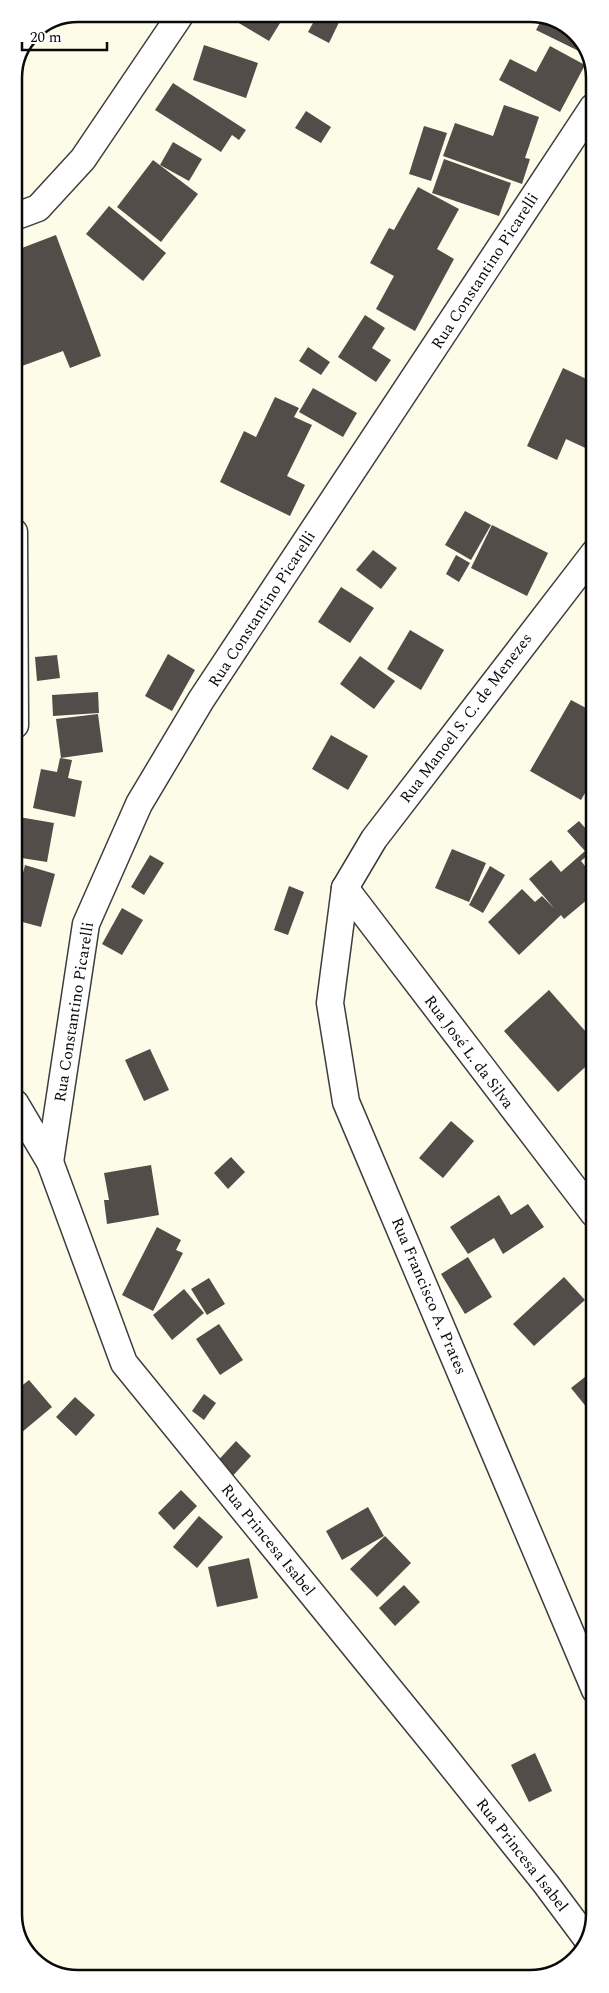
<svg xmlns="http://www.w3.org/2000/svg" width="609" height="1993" viewBox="0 0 609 1993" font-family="Spectral,serif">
	<rect width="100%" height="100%" fill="#fdfce9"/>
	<g fill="#524d48">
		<polygon points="235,14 283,14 285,15 269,41 232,19"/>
		<polygon points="318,14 343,14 329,43 308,32"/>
		<polygon points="543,17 573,30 589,56 536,30"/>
		<polygon points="204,45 258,63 246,98 193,80"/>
		<polygon points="550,46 585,65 560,112 499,80 510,59 536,72"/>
		<polygon points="173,83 246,130 239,140 232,135 221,152 155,110"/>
		<polygon points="504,105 539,117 525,158 530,159 522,184 443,156 455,123 493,136"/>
		<polygon points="306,111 331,127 321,143 295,128"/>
		<polygon points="424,126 447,133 431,181 409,174"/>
		<polygon points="173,142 202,159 189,181 160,165"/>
		<polygon points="444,159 511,183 499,216 432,193"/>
		<polygon points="153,160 198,194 161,242 117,207"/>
		<polygon points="418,187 459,209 437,249 454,259 415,331 376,309 394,276 370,263 389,228 394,230"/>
		<polygon points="109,206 166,253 143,281 86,234"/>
		<polygon points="56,235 101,356 70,368 63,351 22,366 20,358 14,360 14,251"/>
		<polygon points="365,315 385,328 372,348 391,360 376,382 338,357"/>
		<polygon points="308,347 330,362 321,375 299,361"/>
		<polygon points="563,368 593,382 594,452 566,439 557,460 527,446"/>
		<polygon points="313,388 357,413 343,437 299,412"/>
		<polygon points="275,397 299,408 294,417 312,425 287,476 305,485 290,516 220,482 244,431 256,437"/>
		<polygon points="465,511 491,525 471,560 445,545"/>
		<polygon points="492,525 548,553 527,596 471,568"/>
		<polygon points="373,550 397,568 381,589 356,570"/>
		<polygon points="456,555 470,563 459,582 446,574"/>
		<polygon points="341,587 374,608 350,643 318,622"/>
		<polygon points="410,630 444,650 421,690 387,669"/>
		<polygon points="168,654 195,670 172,711 145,696"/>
		<polygon points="57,655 60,678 37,681 35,657"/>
		<polygon points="360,656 395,681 374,709 340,684"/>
		<polygon points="98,692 99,713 53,716 52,695"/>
		<polygon points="594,699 594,778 581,800 530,771 571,700 588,709"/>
		<polygon points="98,714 103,752 61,758 56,719"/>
		<polygon points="331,735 368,756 348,790 312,769"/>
		<polygon points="60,758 72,760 68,778 82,781 75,817 33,808 41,769 57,772"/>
		<polygon points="19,817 54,823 47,862 15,857"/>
		<polygon points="579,821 594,838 594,850 581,861 594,877 594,894 564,919 561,915 519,955 488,922 522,889 535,902 542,896 554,908 529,879 551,860 561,872 585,851 567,831"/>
		<polygon points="452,849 486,863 469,902 435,888"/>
		<polygon points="594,852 594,871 585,860"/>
		<polygon points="150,855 164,863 144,895 131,887"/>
		<polygon points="25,865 55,874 41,927 15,920 15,904"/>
		<polygon points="490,866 505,875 483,913 469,905"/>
		<polygon points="289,886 304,892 288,935 274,930"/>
		<polygon points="122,908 143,920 122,955 102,944"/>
		<polygon points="549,990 594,1041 594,1059 558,1092 504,1031"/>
		<polygon points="150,1049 169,1090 144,1101 125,1060"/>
		<polygon points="451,1121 474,1141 443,1178 419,1158"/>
		<polygon points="231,1157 245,1172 228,1189 214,1173"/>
		<polygon points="151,1165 159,1215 107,1224 104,1200 109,1200 104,1173"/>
		<polygon points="499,1195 511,1215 528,1204 544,1227 503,1254 494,1238 468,1254 450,1227"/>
		<polygon points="157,1227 181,1240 176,1250 183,1253 153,1311 122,1295"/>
		<polygon points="468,1257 492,1297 465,1314 441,1274"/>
		<polygon points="564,1277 585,1300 534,1346 513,1324"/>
		<polygon points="209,1278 225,1304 207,1315 191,1289"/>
		<polygon points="184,1289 204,1313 172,1340 153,1315"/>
		<polygon points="219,1324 243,1360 220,1375 196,1339"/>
		<polygon points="595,1369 595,1412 592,1414 571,1388"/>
		<polygon points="29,1380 52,1407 15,1438 15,1391"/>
		<polygon points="204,1394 216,1403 204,1420 192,1411"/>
		<polygon points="75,1397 95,1415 76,1436 56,1417"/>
		<polygon points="236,1441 251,1456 229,1480 213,1466"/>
		<polygon points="181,1490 197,1506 174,1530 158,1513"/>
		<polygon points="368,1507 384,1536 342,1560 326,1531"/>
		<polygon points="199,1516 223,1537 197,1568 173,1547"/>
		<polygon points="385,1536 411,1563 377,1597 350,1569"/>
		<polygon points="249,1558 258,1598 217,1607 208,1567"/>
		<polygon points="404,1585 420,1602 395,1626 379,1608"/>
		<polygon points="535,1753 552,1791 529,1802 511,1765"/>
	</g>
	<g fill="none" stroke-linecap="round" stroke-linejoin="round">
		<defs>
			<g id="street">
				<polyline points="14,217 38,208 83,159 181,14"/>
				<polyline points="14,532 15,725"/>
				<polyline points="594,553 374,839 345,888 330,1003 346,1102 595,1690"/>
				<polyline points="345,888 594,1214"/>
				<polyline points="15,1103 50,1162 124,1363 435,1745 546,1884 587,1939"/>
				<polyline points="50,1162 86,924 139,804 201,700 593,107"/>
			</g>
		</defs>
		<use href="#street" stroke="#3d3d3d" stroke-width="29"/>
		<use href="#street" stroke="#fff" stroke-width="26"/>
	</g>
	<g text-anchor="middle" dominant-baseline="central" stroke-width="5" stroke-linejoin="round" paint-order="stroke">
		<g font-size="16" fill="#0a0a0a" stroke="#fff">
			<text transform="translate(485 271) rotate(-57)">Rua Constantino Picarelli</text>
			<text transform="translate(262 609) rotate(-57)">Rua Constantino Picarelli</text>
			<text transform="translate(466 718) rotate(-53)">Rua Manoel S. C. de Menezes</text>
			<text transform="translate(74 1012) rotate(-81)">Rua Constantino Picarelli</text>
			<text transform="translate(469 1052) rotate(53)">Rua José L. da Silva</text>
			<text transform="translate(429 1296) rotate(67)">Rua Francisco A. Prates</text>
			<text transform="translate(268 1540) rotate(51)">Rua Princesa Isabel</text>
			<text transform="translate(522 1855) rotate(52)">Rua Princesa Isabel</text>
		</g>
	</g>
	<path d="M0 0H609V1993H0ZM78 22H530A56 56 0 0 1 586 78V1914A56 56 0 0 1 530 1970H78A56 56 0 0 1 22 1914V78A56 56 0 0 1 78 22Z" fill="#fff" fill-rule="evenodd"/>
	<path fill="none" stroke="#0a0a0a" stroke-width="2.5" d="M78 22H530A56 56 0 0 1 586 78V1914A56 56 0 0 1 530 1970H78A56 56 0 0 1 22 1914V78A56 56 0 0 1 78 22Z"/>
	<path d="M22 42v8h85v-8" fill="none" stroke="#0a0a0a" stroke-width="2.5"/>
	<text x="30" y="42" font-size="15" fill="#0a0a0a" stroke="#ffffff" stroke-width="4" paint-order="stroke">20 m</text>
</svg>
